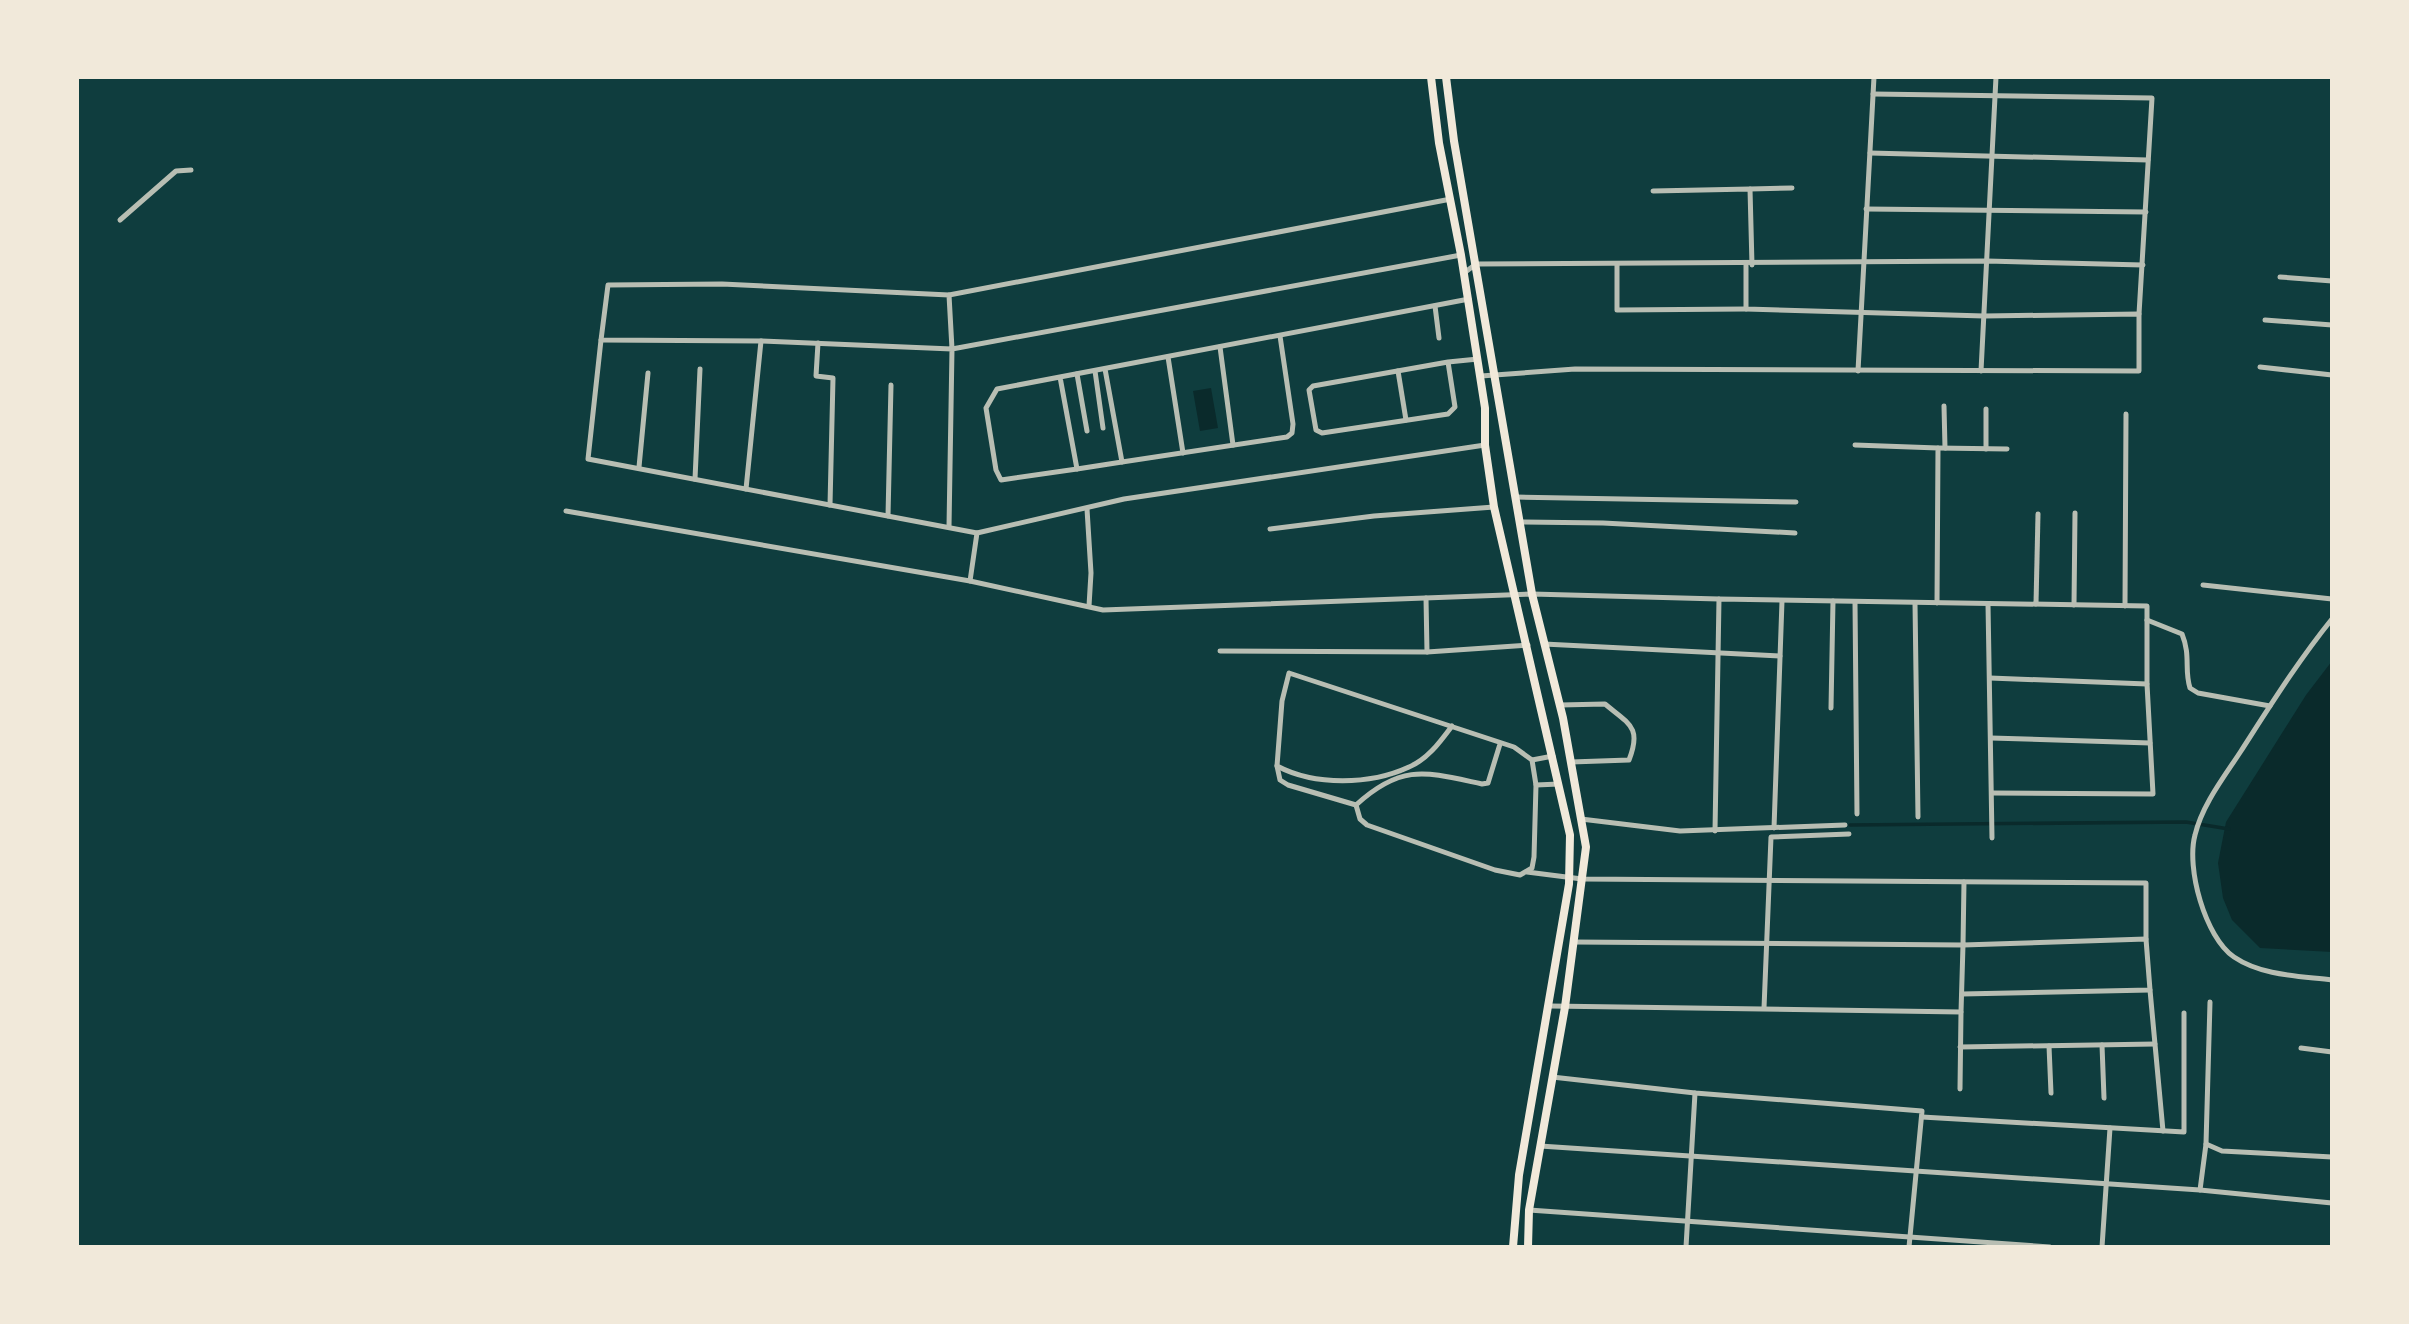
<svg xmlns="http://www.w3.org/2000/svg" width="2409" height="1324" viewBox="0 0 2409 1324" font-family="'Varela Round',sans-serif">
	<rect width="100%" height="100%" fill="#0f3d3e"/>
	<g fill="#0a2a2b">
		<polygon points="1211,388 1218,428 1200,431 1193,391"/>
		<polygon points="2332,661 2332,952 2260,948 2232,920 2223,898 2218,863 2226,822 2306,695"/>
	</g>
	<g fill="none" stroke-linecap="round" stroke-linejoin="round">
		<polyline stroke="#0a2a2b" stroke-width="3.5" points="1850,825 2186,822 2229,829"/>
		<g stroke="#b8beb3" stroke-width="5">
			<polyline points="1873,94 2152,98 2139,314"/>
			<polyline points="1870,153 2148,160"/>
			<polyline points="1750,189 1792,188"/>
			<polyline points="1653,191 1750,189 1752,265"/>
			<polyline points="1866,209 2146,212"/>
			<polyline points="120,220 176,171 191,170"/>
			<polyline points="1617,265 1617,310 1746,309"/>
			<polyline points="1464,273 1476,264 1987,261 2143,265"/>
			<polyline points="2280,277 2332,281"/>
			<polyline points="949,295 1451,199"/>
			<polyline points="1435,306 1439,338"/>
			<polyline points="2265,320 2332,325"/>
			<polyline points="601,340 588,459 977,533"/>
			<polyline points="818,343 816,376 833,378 830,505"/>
			<polyline points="1220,347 1233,445"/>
			<polyline points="1168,357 1183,453"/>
			<polyline points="1448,362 1313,386 1309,390 1316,430 1322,433 1448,414 1455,407 1448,362 1478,359"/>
			<polyline points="2260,367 2332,375"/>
			<polyline points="1105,369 1122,462 1287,437 1292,433 1293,424 1280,336"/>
			<polyline points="1095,371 1103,428"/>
			<polyline points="1398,371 1406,420"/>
			<polyline points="1858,371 1874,77"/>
			<polyline points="1981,371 1996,77"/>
			<polyline points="1077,374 1087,431"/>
			<polyline points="1481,376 1575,369 2139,371 2139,314 1984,316 1746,309 1746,265"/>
			<polyline points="1060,377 1077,469 1001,480 996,470 986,408 997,389 1469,299"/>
			<polyline points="1944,406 1945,448"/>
			<polyline points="1855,445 1938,448 1937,603"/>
			<polyline points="1938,448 2007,449"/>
			<polyline points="1986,449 1986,409"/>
			<polyline points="639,467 648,373"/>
			<polyline points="1077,469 1122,462"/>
			<polyline points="695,479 700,369"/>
			<polyline points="746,489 761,341"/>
			<polyline points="1516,497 1796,502"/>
			<polyline points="1087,509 1091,573 1089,606"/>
			<polyline points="566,511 970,581 1103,610 1532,594 1719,599"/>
			<polyline points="888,516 891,385"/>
			<polyline points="1519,522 1603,523 1795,533"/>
			<polyline points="949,527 952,349 761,341 601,340 608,285 722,284 949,295 952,349 1461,255"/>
			<polyline points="1270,529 1374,516 1494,507"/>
			<polyline points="970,581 977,533 1124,499 1485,445"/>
			<polyline points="2203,585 2332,599"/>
			<polyline points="1426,598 1427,652"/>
			<polyline points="1855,602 1857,814"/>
			<polyline points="1915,603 1918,817"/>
			<polyline points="1988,604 1992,838"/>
			<polyline points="2036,604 2038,514"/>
			<polyline points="2074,605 2075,513"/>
			<polyline points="2125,606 2126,414"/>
			<path d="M2332,619C2298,661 2270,706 2241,751C2224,777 2202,805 2195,835C2186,868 2205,937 2234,957C2262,976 2300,976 2332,980"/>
			<path d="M2147,620L2182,634C2191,656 2184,669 2190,688L2198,693L2270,706"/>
			<polyline points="1544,644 1780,656"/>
			<polyline points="1220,651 1427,652 1528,645"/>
			<polyline points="1990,678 2147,684"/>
			<path d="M1560,705L1605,704C1629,724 1642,727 1629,760L1571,762"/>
			<polyline points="1831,708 1833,601"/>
			<path d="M1452,726C1440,742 1428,759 1409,767C1370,785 1315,786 1277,766L1282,701L1289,673L1514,747L1532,760L1536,785L1534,857L1532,868L1520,875L1495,870L1367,825L1360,819L1356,805C1402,763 1426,772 1482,784L1488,783L1500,744"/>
			<polyline points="1991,738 2150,743"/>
			<polyline points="1532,760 1553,756"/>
			<polyline points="1277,766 1280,780 1288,785 1356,805"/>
			<polyline points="1536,785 1559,784"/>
			<polyline points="1581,819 1680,831 1845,825"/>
			<polyline points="1774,828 1782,601"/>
			<polyline points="1715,831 1719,599 2147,606 2147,684 2153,794 1992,793"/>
			<polyline points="1527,872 1582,879 2146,883 2146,939"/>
			<polyline points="1573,942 1963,945 1961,1012"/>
			<polyline points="2150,990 2163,1131"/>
			<polyline points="1962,994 2150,990 2146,939 1963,945 1964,882"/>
			<polyline points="1550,1006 1961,1012 1960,1089"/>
			<polyline points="1764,1008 1771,837 1849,834"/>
			<polyline points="2102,1045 2104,1098"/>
			<polyline points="2049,1046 2051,1093"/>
			<polyline points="1960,1047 2155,1044"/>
			<polyline points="2301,1048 2332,1052"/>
			<polyline points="1552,1077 1695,1093 1922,1111 1909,1247"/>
			<polyline points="1922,1117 2184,1132 2184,1013"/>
			<polyline points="2206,1144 2222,1151 2332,1157"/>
			<polyline points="1540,1146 2200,1190 2332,1203"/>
			<polyline points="2200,1190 2206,1144 2210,1002"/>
			<polyline points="1529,1210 2050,1247"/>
			<polyline points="1686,1247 1695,1093"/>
			<polyline points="2102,1247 2110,1128"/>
		</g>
		<g stroke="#f1e9da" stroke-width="8">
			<polyline points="1431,77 1439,143 1461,255 1485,408 1485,445 1494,507 1570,835 1569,884 1519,1175 1513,1247"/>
			<polyline points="1446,77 1454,141 1532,594 1563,718 1586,847 1565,1007 1529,1210 1528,1247"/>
		</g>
	</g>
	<rect width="2409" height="1324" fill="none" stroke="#f1e9da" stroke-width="158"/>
</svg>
